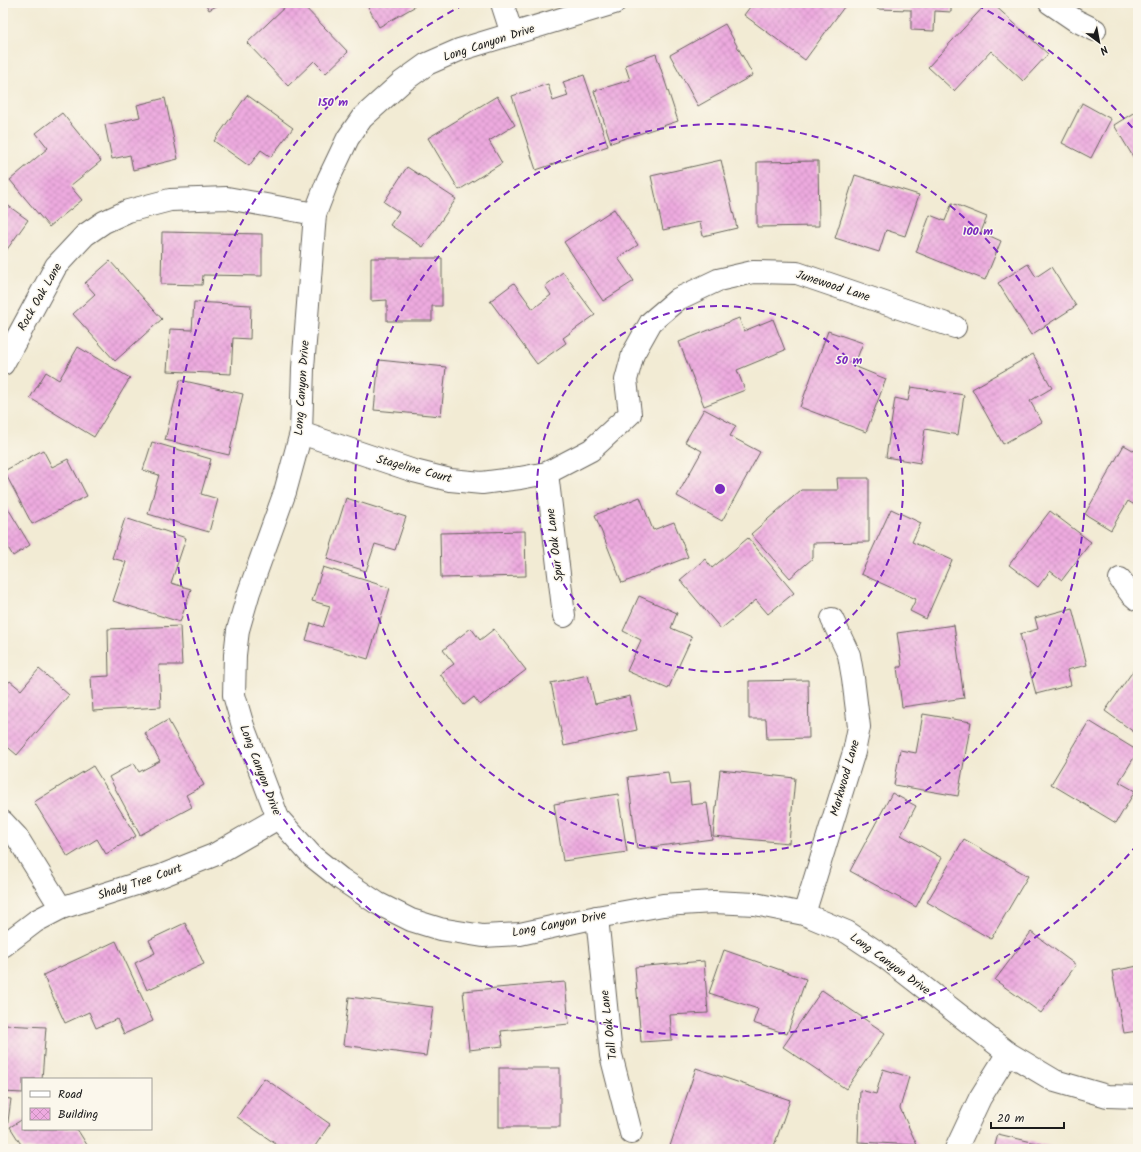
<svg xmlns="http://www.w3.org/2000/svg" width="1141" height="1152" viewBox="0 0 1141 1152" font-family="Kalam,sans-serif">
	<defs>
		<pattern id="building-cross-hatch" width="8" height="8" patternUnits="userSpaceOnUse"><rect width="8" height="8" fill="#edaadf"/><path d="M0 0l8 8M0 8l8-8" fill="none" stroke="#cb92bf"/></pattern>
	</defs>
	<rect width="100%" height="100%" fill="#fbf7ec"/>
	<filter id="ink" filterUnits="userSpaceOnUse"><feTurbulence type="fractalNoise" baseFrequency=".025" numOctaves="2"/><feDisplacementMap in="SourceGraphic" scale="8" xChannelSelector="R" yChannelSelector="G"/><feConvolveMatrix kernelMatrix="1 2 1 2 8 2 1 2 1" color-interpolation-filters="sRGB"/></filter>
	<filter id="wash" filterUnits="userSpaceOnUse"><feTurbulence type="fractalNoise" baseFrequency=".012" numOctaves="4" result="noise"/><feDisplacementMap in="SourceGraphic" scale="16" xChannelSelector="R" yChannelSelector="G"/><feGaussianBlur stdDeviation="0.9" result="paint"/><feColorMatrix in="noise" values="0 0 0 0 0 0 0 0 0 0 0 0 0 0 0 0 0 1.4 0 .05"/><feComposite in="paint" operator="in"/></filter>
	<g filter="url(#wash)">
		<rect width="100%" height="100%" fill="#f2ebd4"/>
		<g id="blocks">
			<g fill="url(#building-cross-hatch)">
				<polygon points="205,3 222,3 209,10"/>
				<polygon points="289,3 301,3 348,52 326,73 314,61 288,86 247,43"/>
				<polygon points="366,3 412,3 414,7 379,27"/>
				<polygon points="753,3 847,3 805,60 744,15"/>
				<polygon points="877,3 951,3 951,12 935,11 934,31 911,30 911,10 877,9"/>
				<polygon points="987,3 992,3 1048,54 1023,81 991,51 954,91 928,67"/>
				<polygon points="725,24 753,75 698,106 670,55"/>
				<polygon points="656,54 678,121 611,143 594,91 630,80 625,65"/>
				<polygon points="584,75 608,146 536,170 512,96 548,84 553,101 568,96 563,82"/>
				<polygon points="247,95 293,128 271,157 261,150 249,166 214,141"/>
				<polygon points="497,96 515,125 489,141 502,163 459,190 428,138"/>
				<polygon points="165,98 178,159 133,170 130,155 112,159 105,125 140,117 137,105"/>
				<polygon points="1082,103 1111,119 1091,158 1062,143"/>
				<polygon points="1138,110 1138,165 1114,125"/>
				<polygon points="62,113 101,161 70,186 82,200 49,227 10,180 48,148 36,133"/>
				<polygon points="721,160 737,228 703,236 700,222 663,230 651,176"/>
				<polygon points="818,161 819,226 757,227 757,162"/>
				<polygon points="407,167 456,199 423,247 390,225 399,212 384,202"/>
				<polygon points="855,175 919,195 905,236 886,230 879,252 835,238"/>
				<polygon points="3,202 28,220 3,255"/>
				<polygon points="952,203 987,217 981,232 1001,241 985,280 916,252 930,215 945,221"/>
				<polygon points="614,209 638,245 618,258 634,281 603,301 564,242"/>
				<polygon points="162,232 262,234 262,276 203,275 202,285 161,284"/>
				<polygon points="371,258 442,258 442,306 432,306 432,321 387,321 387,300 371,301"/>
				<polygon points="110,261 162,319 115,361 73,314 95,294 85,283"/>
				<polygon points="1028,264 1036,277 1051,267 1076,306 1031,335 998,283"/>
				<polygon points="563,272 595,315 563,338 566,343 537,364 490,301 514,283 533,309 551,295 545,286"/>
				<polygon points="194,302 251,305 250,339 233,338 231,374 167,371 170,329 192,330"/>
				<polygon points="739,318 744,331 773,319 785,350 737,370 745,390 704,406 679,342"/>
				<polygon points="828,331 863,343 854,366 886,379 866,432 800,407"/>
				<polygon points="78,347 130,378 94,437 30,398 46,372 59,380"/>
				<polygon points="1033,354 1052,388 1030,401 1042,422 1003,444 972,389"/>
				<polygon points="379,360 446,367 441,416 374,410"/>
				<polygon points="180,380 243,394 229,455 165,440"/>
				<polygon points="911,387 964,395 958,435 925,429 920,463 886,457 895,398 908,401"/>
				<polygon points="704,409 736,426 730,436 760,452 722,521 677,496 702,451 685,442"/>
				<polygon points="152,442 211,459 201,494 218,499 209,532 148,514 159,475 143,470"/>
				<polygon points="1124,445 1138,453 1138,507 1128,501 1111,530 1085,514"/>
				<polygon points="43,450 52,467 68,459 87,496 32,524 4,471"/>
				<polygon points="837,478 869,478 869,542 813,543 813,558 790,578 751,534 801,490 838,490"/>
				<polygon points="640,497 653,530 674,522 688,557 622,583 595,515"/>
				<polygon points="346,498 406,517 395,550 375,544 366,571 327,559"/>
				<polygon points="3,500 30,545 13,556 3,539"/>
				<polygon points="891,509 921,523 912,542 952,560 926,619 910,611 916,599 861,574"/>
				<polygon points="1050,511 1091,542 1062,580 1050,571 1038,587 1009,565"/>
				<polygon points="125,518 186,538 171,583 191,589 180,622 113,601 126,562 112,558"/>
				<polygon points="525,531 526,576 441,578 440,533"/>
				<polygon points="748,538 794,593 768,614 756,600 721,629 680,580 705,559 712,568"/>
				<polygon points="323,567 390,588 368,659 306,640 311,623 323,627 330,606 312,601"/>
				<polygon points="639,596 677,613 671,628 692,637 668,689 627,671 641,640 623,631"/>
				<polygon points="1072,608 1087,665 1067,670 1071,685 1036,694 1020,634 1038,629 1035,618"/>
				<polygon points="954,625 964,698 902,707 897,667 902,667 897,633"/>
				<polygon points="180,626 182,665 159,665 161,707 93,711 91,677 109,676 108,629"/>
				<polygon points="471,628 480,640 494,629 526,670 480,705 474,697 464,705 440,674 454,664 443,650"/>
				<polygon points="1138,664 1138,735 1105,711"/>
				<polygon points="39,669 69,695 17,755 3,743 3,689 10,681 21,690"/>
				<polygon points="588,675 595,704 630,696 637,730 564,746 551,683"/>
				<polygon points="808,680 809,738 767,739 766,719 749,719 749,681"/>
				<polygon points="923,714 971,722 958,796 894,785 900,750 916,753"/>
				<polygon points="168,720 204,785 186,795 192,807 140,835 109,777 134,763 139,772 160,761 145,733"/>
				<polygon points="1089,721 1138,751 1119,782 1135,791 1116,823 1051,784"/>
				<polygon points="93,766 136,836 106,854 97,839 68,857 34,802"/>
				<polygon points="720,770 795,778 789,843 713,836"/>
				<polygon points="668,772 670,785 689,783 691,805 707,803 712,839 637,849 628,777"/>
				<polygon points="892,793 916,806 901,835 942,858 916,907 850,871"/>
				<polygon points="618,794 627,852 563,861 554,804"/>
				<polygon points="964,839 1028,876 991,939 927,902"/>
				<polygon points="185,923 204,964 147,990 135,963 155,953 149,940"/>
				<polygon points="1031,932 1076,965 1041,1013 995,980"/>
				<polygon points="116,941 153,1021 124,1034 117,1019 96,1028 89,1012 65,1023 43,975"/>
				<polygon points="724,950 806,979 787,1034 753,1023 758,1009 709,993"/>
				<polygon points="704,961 708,1013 670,1015 672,1040 641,1042 635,967"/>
				<polygon points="1138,966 1138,1031 1124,1033 1112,971"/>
				<polygon points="565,982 569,1024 501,1031 503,1046 469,1050 463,991"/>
				<polygon points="822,990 885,1033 846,1089 783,1047"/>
				<polygon points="349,997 433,1007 426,1056 343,1045"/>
				<polygon points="4,1025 46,1027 42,1079 23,1079 23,1093 3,1092"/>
				<rect x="499" y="1068" width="61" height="59"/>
				<polygon points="696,1068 790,1100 773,1149 669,1149"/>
				<polygon points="883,1069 909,1077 900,1108 917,1145 858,1142 860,1090 876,1094"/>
				<polygon points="264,1078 330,1124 313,1149 283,1149 237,1117"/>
				<polygon points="3,1098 11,1099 7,1129 3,1128"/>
				<polygon points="23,1119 23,1129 77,1129 89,1148 24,1149 10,1127"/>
				<polygon points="998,1134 1057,1148 1057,1149 994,1149"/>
			</g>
		</g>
	</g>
	<g filter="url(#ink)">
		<use href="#blocks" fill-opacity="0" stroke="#67645c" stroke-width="1"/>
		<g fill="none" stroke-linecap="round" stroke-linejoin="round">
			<defs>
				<g id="street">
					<polyline points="502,3 512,34"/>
					<polyline points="614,3 459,50 427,64 402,82 362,118 348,138 328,180 315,214 303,368 301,433 285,492 249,592 238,630 235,655 234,695 243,726 278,818 312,856 341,879 377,903 411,920 440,929 483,936 520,934 597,917 663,905 714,902 755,904 804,914 847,932 886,958 1008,1053 1055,1081 1107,1096 1138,1097"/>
					<polyline points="1050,3 1075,20 1095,30"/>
					<polyline points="3,364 56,266 85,235 104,222 128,211 170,200 227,198 315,214"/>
					<polyline points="301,433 414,471 450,480 482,483 520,478 547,473 591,450 630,414 626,380 633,354 651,322 678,299 718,280 753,272 797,273 955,327"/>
					<polyline points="547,473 564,616"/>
					<polyline points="1120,579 1131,594 1138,600"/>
					<polyline points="3,822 17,837 61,908"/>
					<polyline points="804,914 854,752 859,727 853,678 849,655 832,619"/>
					<polyline points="597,917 611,1055 631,1133"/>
					<polyline points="3,946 36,921 61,908 161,876 214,855 278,818"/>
					<polyline points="956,1149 980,1098 1008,1053"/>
				</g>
			</defs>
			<use href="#street" stroke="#67645c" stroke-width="24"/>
			<use href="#street" stroke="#fff" stroke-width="22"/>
		</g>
	</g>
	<g fill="none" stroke="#7b2cbf" stroke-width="2" stroke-dasharray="7 5">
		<circle cx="720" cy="489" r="183"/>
		<circle cx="720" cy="489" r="365"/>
		<path d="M1137 845A548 548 0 1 1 463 5M977 5A548 548 0 0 1 1137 133"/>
	</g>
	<g text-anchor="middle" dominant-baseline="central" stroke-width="3" stroke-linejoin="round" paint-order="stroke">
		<g font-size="12" fill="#1c1c1c" stroke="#fbf7ec">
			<text transform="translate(489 43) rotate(-18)">Long Canyon Drive</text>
			<text transform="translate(833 286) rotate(18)">Junewood Lane</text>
			<text transform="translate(40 297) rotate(-60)">Rock Oak Lane</text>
			<text transform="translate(302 388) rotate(-86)">Long Canyon Drive</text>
			<text transform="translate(414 469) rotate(15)">Stageline Court</text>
			<text transform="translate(555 545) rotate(-97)">Spur Oak Lane</text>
			<text transform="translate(260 770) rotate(69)">Long Canyon Drive</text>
			<text transform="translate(845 778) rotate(-74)">Markwood Lane</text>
			<text transform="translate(140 882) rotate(-19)">Shady Tree Court</text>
			<text transform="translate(559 924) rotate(-11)">Long Canyon Drive</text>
			<text transform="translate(890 964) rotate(36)">Long Canyon Drive</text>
			<text transform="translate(609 1025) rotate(-97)">Tall Oak Lane</text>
		</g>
	</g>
	<circle cx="720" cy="489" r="6" fill="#7b2cbf" stroke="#fbf7ec" stroke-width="2"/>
	<g font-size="12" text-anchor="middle" font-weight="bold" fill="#7b2cbf" stroke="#fbf7ec" stroke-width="3" stroke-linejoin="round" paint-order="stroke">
		<text x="333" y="106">150 m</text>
		<text x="978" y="235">100 m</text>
		<text x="849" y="364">50 m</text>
	</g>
	<rect width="1141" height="1152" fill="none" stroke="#fbf7ec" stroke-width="16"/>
	<rect x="22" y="1078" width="130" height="52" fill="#fbf7ec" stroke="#a29f99"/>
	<rect x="30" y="1091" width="20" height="6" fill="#ffffff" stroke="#a29f99"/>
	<text x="58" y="1098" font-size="12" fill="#1c1c1c">Road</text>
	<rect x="30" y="1108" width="20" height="12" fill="url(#building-cross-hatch)" stroke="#a29f99"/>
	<text x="58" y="1118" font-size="12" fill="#1c1c1c">Building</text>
	<g transform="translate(1099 42) rotate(148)" stroke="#fbf7ec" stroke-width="3" paint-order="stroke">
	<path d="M0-3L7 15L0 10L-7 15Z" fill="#1c1c1c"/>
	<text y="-6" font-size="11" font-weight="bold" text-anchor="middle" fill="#1c1c1c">N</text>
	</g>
	<path d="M991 1122v6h73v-6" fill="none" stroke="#1c1c1c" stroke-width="2"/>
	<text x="997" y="1122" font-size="12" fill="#1c1c1c" stroke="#fbf7ec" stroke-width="3" paint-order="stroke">20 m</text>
</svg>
